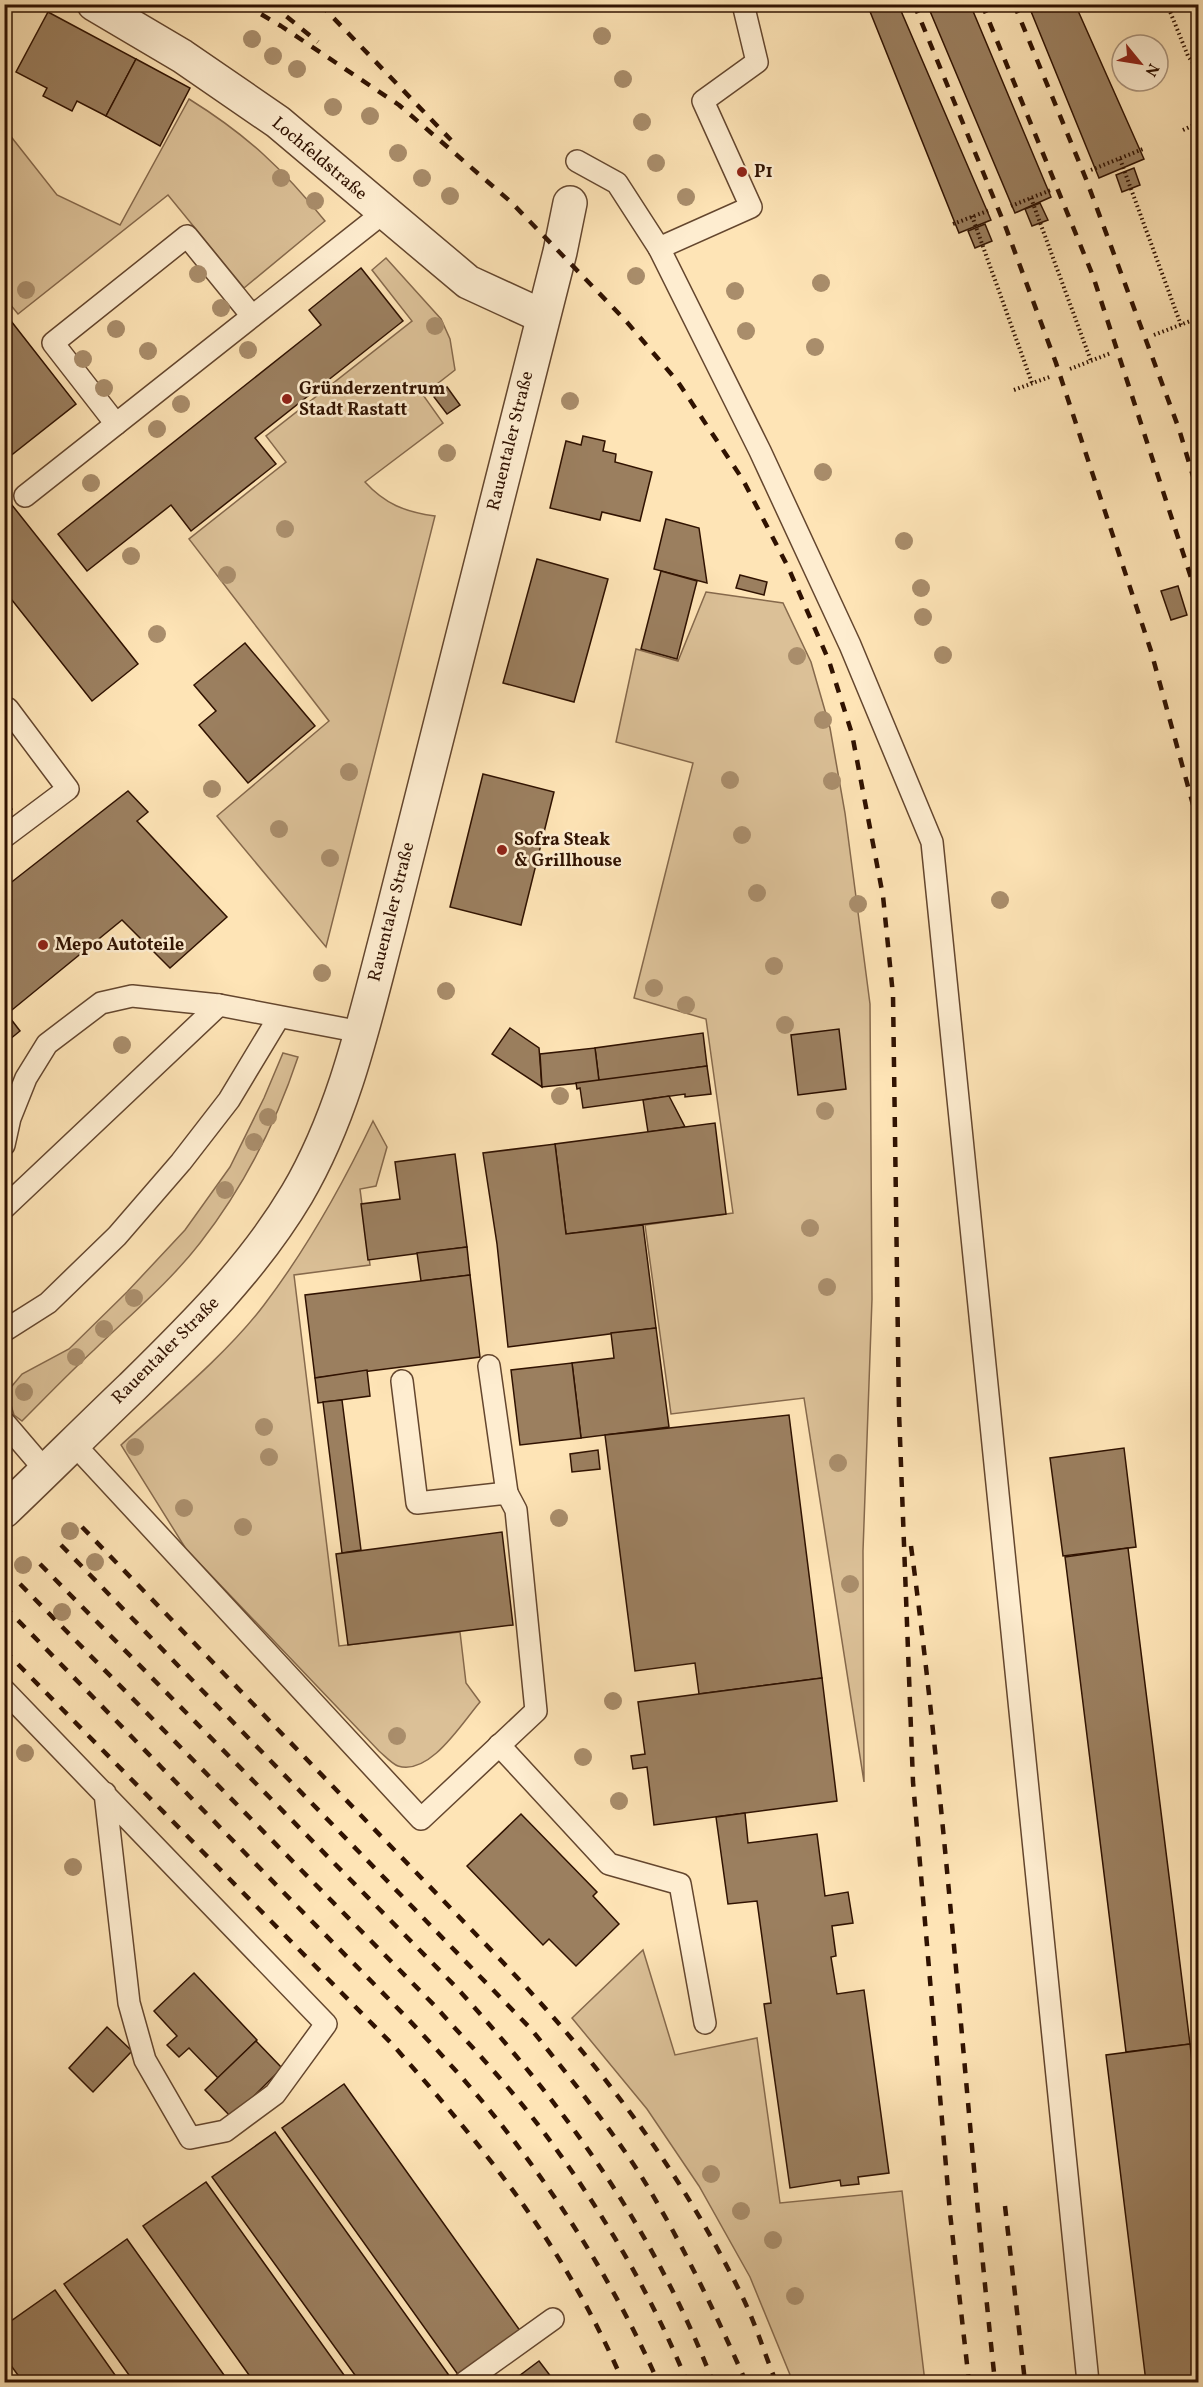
<svg xmlns="http://www.w3.org/2000/svg" width="1203" height="2387" viewBox="0 0 1203 2387" font-family="Vollkorn,serif">
	<rect width="100%" height="100%" fill="#fee4b6"/>
	<filter id="stains"><feTurbulence type="fractalNoise" baseFrequency=".00333" numOctaves="4"/><feColorMatrix values="0 0 0 0 .2 0 0 0 0 .09 0 0 0 0 .02 0 0 0 .5 -.17"/></filter>
	<radialGradient id="worn" r=".72"><stop offset=".6" stop-color="#630" stop-opacity="0"/><stop offset="1" stop-color="#630" stop-opacity=".3"/></radialGradient>
	<g fill="#dbc097" stroke="#86694c" stroke-width="1.5">
		<path d="M189,99C247,135 283,169 325,221L244,288L168,195L18,314L5,298V129L57,195L120,225Z"/>
		<path d="M386,258L441,319L450,339L455,370L423,395L443,423L365,482C385,504 405,512 435,516L326,947L217,816L329,721L189,539L286,462L266,436L412,321L372,270Z"/>
		<polygon points="706,592 783,603 811,662 830,728 845,813 870,1004 872,1299 863,1551 864,1782 804,1398 671,1414 645,1225 733,1213 706,1019 634,998 693,763 616,742 636,649 678,661"/>
		<path d="M283,1053L298,1057C276,1123 243,1188 200,1243C169,1283 130,1315 94,1350C69,1373 46,1397 22,1421L14,1415L7,1392L22,1374L69,1349L127,1292L185,1230L230,1167L264,1098Z"/>
		<path d="M373,1121L387,1147L376,1186L360,1189L370,1265L294,1275L339,1646L460,1632L466,1683L480,1702C462,1723 430,1776 398,1766C392,1764 385,1756 379,1751L186,1549L121,1445C167,1403 227,1354 264,1305C308,1247 342,1186 373,1121Z"/>
		<polygon points="643,1950 675,2055 757,2038 780,2203 902,2191 925,2382 793,2382 750,2277 699,2186 647,2109 572,2018"/>
	</g>
	<g fill="#9b7f5f" stroke="#301201" stroke-width="1.5">
		<polygon points="867,4 898,4 991,220 959,233"/>
		<polygon points="927,4 970,4 1051,197 1015,213"/>
		<polygon points="1028,4 1075,4 1144,159 1099,178"/>
		<polygon points="48,12 136,59 106,116 77,101 72,111 43,96 47,88 16,72"/>
		<polygon points="136,59 190,88 160,146 106,116"/>
		<polygon points="1134,168 1140,185 1122,192 1116,175"/>
		<polygon points="1040,203 1048,220 1032,226 1025,209"/>
		<polygon points="985,224 992,241 975,248 968,231"/>
		<polygon points="361,268 403,321 255,438 276,464 191,531 171,505 87,571 58,534 321,325 309,310"/>
		<polygon points="4,312 76,404 4,461"/>
		<polygon points="447,387 460,405 447,414 434,397"/>
		<polygon points="583,436 605,441 603,451 616,454 615,462 652,472 640,521 602,512 600,520 550,508 566,441 581,445"/>
		<polygon points="4,495 138,664 92,701 4,590"/>
		<polygon points="666,519 699,528 707,583 654,569"/>
		<polygon points="537,559 608,579 574,702 503,683"/>
		<polygon points="661,571 697,581 677,659 641,649"/>
		<polygon points="740,575 767,582 764,595 736,588"/>
		<polygon points="1178,586 1187,615 1171,620 1161,591"/>
		<polygon points="245,643 315,726 248,783 199,725 216,711 194,685"/>
		<polygon points="483,774 554,792 521,925 450,907"/>
		<polygon points="128,791 148,812 137,821 227,917 170,968 122,920 7,1014 20,1031 4,1044 4,888"/>
		<polygon points="4,799 12,809 4,815"/>
		<polygon points="510,1028 539,1048 542,1087 492,1054"/>
		<polygon points="839,1029 846,1089 798,1095 791,1035"/>
		<polygon points="703,1033 707,1066 599,1081 595,1048"/>
		<polygon points="595,1048 599,1081 542,1087 540,1054"/>
		<polygon points="707,1066 711,1094 685,1097 685,1094 583,1108 580,1088 577,1089 576,1083"/>
		<polygon points="669,1096 685,1127 648,1132 643,1100"/>
		<polygon points="715,1123 726,1214 566,1234 555,1144"/>
		<polygon points="555,1144 566,1234 643,1225 656,1328 508,1347 497,1244 483,1153"/>
		<polygon points="455,1154 467,1247 368,1260 361,1204 400,1199 395,1162"/>
		<polygon points="467,1247 470,1275 421,1281 417,1253"/>
		<polygon points="470,1275 480,1357 315,1378 305,1295"/>
		<polygon points="656,1328 669,1427 581,1438 572,1363 614,1358 611,1333"/>
		<polygon points="572,1363 581,1438 520,1445 511,1370"/>
		<polygon points="367,1370 370,1396 318,1403 315,1378"/>
		<polygon points="342,1400 361,1550 342,1553 323,1402"/>
		<polygon points="789,1415 822,1678 699,1694 695,1663 635,1671 605,1435"/>
		<polygon points="1124,1448 1136,1547 1063,1556 1050,1458"/>
		<polygon points="598,1450 600,1469 572,1472 570,1454"/>
		<polygon points="502,1532 513,1625 348,1645 336,1554"/>
		<polygon points="1128,1548 1190,2044 1126,2052 1065,1557"/>
		<polygon points="822,1678 837,1801 654,1825 647,1767 633,1769 631,1756 645,1754 638,1702"/>
		<polygon points="745,1813 748,1843 817,1834 825,1896 848,1892 853,1923 832,1926 836,1956 831,1957 837,1994 864,1990 889,2173 858,2177 859,2184 841,2186 840,2180 790,2188 764,2004 771,2003 757,1901 728,1904 716,1817"/>
		<polygon points="521,1814 597,1892 593,1896 619,1924 576,1966 549,1939 543,1945 467,1866"/>
		<polygon points="194,1973 257,2040 218,2078 189,2048 179,2057 167,2045 177,2036 154,2011"/>
		<polygon points="107,2027 132,2051 93,2092 69,2068"/>
		<polygon points="256,2041 282,2068 232,2118 205,2090"/>
		<polygon points="1190,2044 1198,2115 1198,2382 1146,2382 1106,2055"/>
		<polygon points="344,2084 521,2332 459,2376 282,2128"/>
		<polygon points="275,2132 453,2381 451,2382 360,2382 212,2177"/>
		<polygon points="206,2182 349,2382 254,2382 143,2226"/>
		<polygon points="127,2239 229,2382 134,2382 64,2284"/>
		<polygon points="55,2290 120,2382 23,2382 4,2356 4,2326"/>
		<polygon points="539,2361 555,2382 511,2382"/>
	</g>
	<g fill="none" stroke-linecap="round" stroke-linejoin="round">
		<defs>
			<g id="service">
				<polyline points="577,161 617,183 659,248 760,451 850,645 932,842 1088,2382"/>
				<polyline points="659,248 751,207 703,101 757,62 743,4"/>
				<polyline points="116,424 53,343 187,236 252,316"/>
				<polyline points="25,496 383,213"/>
				<polyline points="4,837 68,789 8,709"/>
				<polyline points="4,1145 10,1118 26,1078 47,1044 101,1003 132,996 219,1005 361,1032"/>
				<polyline points="4,1208 219,1005"/>
				<polyline points="4,1331 48,1303 117,1236 181,1162 229,1100 279,1017"/>
				<polyline points="489,1366 507,1493"/>
				<polyline points="4,1422 45,1470"/>
				<polyline points="73,1443 421,1819 536,1711 516,1510 507,1493 417,1503 402,1381"/>
				<polyline points="4,1690 326,2024 275,2094 225,2131 190,2138 145,2060 129,2003 105,1793"/>
				<polyline points="499,1745 609,1864 680,1884 705,2023"/>
				<polyline points="465,2382 553,2319"/>
			</g>
			<polyline id="minor" points="94,4 182,56 278,122 468,282 542,316"/>
			<path id="tertiary" d="M4,1511C47,1470 89,1428 132,1387C193,1327 253,1268 297,1194C345,1112 365,1018 389,927L560,252L570,203"/>
		</defs>
		<use href="#service" stroke="#64462e" stroke-width="24"/>
		<use href="#minor" stroke="#64462e" stroke-width="36"/>
		<use href="#tertiary" stroke="#64462e" stroke-width="36"/>
		<g stroke="#301201" stroke-width="4" stroke-dasharray="1.5 3" stroke-linecap="butt">
			<polyline points="1167,4 1188,56 1198,70"/>
			<polyline points="1183,130 1198,123"/>
			<polyline points="1120,159 1181,325"/>
			<polyline points="1091,170 1143,149"/>
			<polyline points="1031,198 1091,361"/>
			<polyline points="1011,206 1051,190"/>
			<polyline points="972,216 1032,383"/>
			<polyline points="953,224 990,210"/>
			<polyline points="1154,335 1198,318"/>
			<polyline points="1070,369 1111,353"/>
			<polyline points="1014,390 1052,376"/>
		</g>
		<use href="#service" stroke="#feedd0" stroke-width="21"/>
		<use href="#minor" stroke="#feedd0" stroke-width="33"/>
		<use href="#tertiary" stroke="#feedd0" stroke-width="33"/>
		<g stroke="#301201" stroke-width="4.5" stroke-dasharray="10 10" stroke-linecap="butt">
			<polyline points="244,4 281,26 399,105 511,202 626,321 678,382 743,480 788,567 829,661 852,734 883,896 893,995 899,1412 913,1782 950,2213 969,2382"/>
			<polyline points="271,4 318,42"/>
			<polyline points="320,4 451,140"/>
			<polyline points="914,4 1006,228 1056,363 1151,651 1198,823"/>
			<polyline points="982,4 1093,276 1198,599"/>
			<polyline points="1014,4 1086,179 1179,429 1198,493"/>
			<path d="M82,1527L494,1953C593,2056 675,2161 739,2290C754,2319 764,2352 776,2382"/>
			<path d="M61,1545L531,2029C568,2075 605,2121 638,2171C680,2238 714,2310 746,2382"/>
			<path d="M911,1546C948,1824 965,2104 995,2382"/>
			<path d="M40,1564L455,1986C567,2109 652,2226 713,2382"/>
			<path d="M20,1584L434,2005C471,2046 509,2086 542,2130C600,2207 651,2293 687,2382"/>
			<path d="M4,1606C100,1704 195,1802 291,1900C369,1980 453,2059 520,2149C574,2221 622,2300 658,2382"/>
			<path d="M4,1650L392,2044C489,2153 565,2247 623,2382"/>
			<polyline points="1005,2206 1025,2382"/>
		</g>
	</g>
	<g fill="#a98d6b">
		<circle cx="602" cy="36" r="9"/>
		<circle cx="252" cy="39" r="9"/>
		<circle cx="273" cy="56" r="9"/>
		<circle cx="297" cy="69" r="9"/>
		<circle cx="623" cy="79" r="9"/>
		<circle cx="333" cy="107" r="9"/>
		<circle cx="370" cy="116" r="9"/>
		<circle cx="642" cy="122" r="9"/>
		<circle cx="398" cy="153" r="9"/>
		<circle cx="656" cy="163" r="9"/>
		<circle cx="281" cy="178" r="9"/>
		<circle cx="422" cy="178" r="9"/>
		<circle cx="450" cy="196" r="9"/>
		<circle cx="686" cy="197" r="9"/>
		<circle cx="315" cy="201" r="9"/>
		<circle cx="198" cy="274" r="9"/>
		<circle cx="636" cy="276" r="9"/>
		<circle cx="821" cy="283" r="9"/>
		<circle cx="26" cy="290" r="9"/>
		<circle cx="735" cy="291" r="9"/>
		<circle cx="221" cy="308" r="9"/>
		<circle cx="435" cy="326" r="9"/>
		<circle cx="116" cy="329" r="9"/>
		<circle cx="746" cy="331" r="9"/>
		<circle cx="815" cy="347" r="9"/>
		<circle cx="248" cy="350" r="9"/>
		<circle cx="148" cy="351" r="9"/>
		<circle cx="83" cy="359" r="9"/>
		<circle cx="104" cy="388" r="9"/>
		<circle cx="570" cy="401" r="9"/>
		<circle cx="181" cy="404" r="9"/>
		<circle cx="157" cy="429" r="9"/>
		<circle cx="447" cy="453" r="9"/>
		<circle cx="823" cy="472" r="9"/>
		<circle cx="91" cy="483" r="9"/>
		<circle cx="285" cy="529" r="9"/>
		<circle cx="904" cy="541" r="9"/>
		<circle cx="131" cy="556" r="9"/>
		<circle cx="227" cy="575" r="9"/>
		<circle cx="921" cy="588" r="9"/>
		<circle cx="923" cy="617" r="9"/>
		<circle cx="157" cy="634" r="9"/>
		<circle cx="943" cy="655" r="9"/>
		<circle cx="797" cy="656" r="9"/>
		<circle cx="823" cy="720" r="9"/>
		<circle cx="349" cy="772" r="9"/>
		<circle cx="730" cy="780" r="9"/>
		<circle cx="832" cy="781" r="9"/>
		<circle cx="212" cy="789" r="9"/>
		<circle cx="279" cy="829" r="9"/>
		<circle cx="742" cy="835" r="9"/>
		<circle cx="330" cy="858" r="9"/>
		<circle cx="757" cy="893" r="9"/>
		<circle cx="1000" cy="900" r="9"/>
		<circle cx="858" cy="904" r="9"/>
		<circle cx="774" cy="966" r="9"/>
		<circle cx="322" cy="973" r="9"/>
		<circle cx="654" cy="988" r="9"/>
		<circle cx="446" cy="991" r="9"/>
		<circle cx="686" cy="1005" r="9"/>
		<circle cx="785" cy="1025" r="9"/>
		<circle cx="122" cy="1045" r="9"/>
		<circle cx="560" cy="1096" r="9"/>
		<circle cx="825" cy="1111" r="9"/>
		<circle cx="268" cy="1117" r="9"/>
		<circle cx="254" cy="1142" r="9"/>
		<circle cx="225" cy="1190" r="9"/>
		<circle cx="810" cy="1228" r="9"/>
		<circle cx="827" cy="1287" r="9"/>
		<circle cx="134" cy="1298" r="9"/>
		<circle cx="104" cy="1329" r="9"/>
		<circle cx="76" cy="1357" r="9"/>
		<circle cx="24" cy="1392" r="9"/>
		<circle cx="264" cy="1427" r="9"/>
		<circle cx="135" cy="1447" r="9"/>
		<circle cx="269" cy="1457" r="9"/>
		<circle cx="838" cy="1463" r="9"/>
		<circle cx="184" cy="1508" r="9"/>
		<circle cx="559" cy="1518" r="9"/>
		<circle cx="243" cy="1527" r="9"/>
		<circle cx="70" cy="1531" r="9"/>
		<circle cx="95" cy="1562" r="9"/>
		<circle cx="23" cy="1565" r="9"/>
		<circle cx="850" cy="1584" r="9"/>
		<circle cx="62" cy="1612" r="9"/>
		<circle cx="613" cy="1701" r="9"/>
		<circle cx="397" cy="1736" r="9"/>
		<circle cx="25" cy="1753" r="9"/>
		<circle cx="583" cy="1757" r="9"/>
		<circle cx="619" cy="1801" r="9"/>
		<circle cx="73" cy="1867" r="9"/>
		<circle cx="711" cy="2174" r="9"/>
		<circle cx="741" cy="2211" r="9"/>
		<circle cx="773" cy="2240" r="9"/>
		<circle cx="795" cy="2296" r="9"/>
	</g>
	<g fill="#8f2418" stroke="#feedd0" stroke-width="2">
		<circle cx="742" cy="172" r="6"/>
		<circle cx="287" cy="399" r="6"/>
		<circle cx="502" cy="850" r="6"/>
		<circle cx="43" cy="945" r="6"/>
	</g>
	<g text-anchor="middle" dominant-baseline="central" stroke-width="5" stroke-linejoin="round" paint-order="stroke">
		<g font-size="18" fill="#301201" stroke="#feedd0">
			<text transform="translate(319 159) rotate(40)">Lochfeldstraße</text>
			<text transform="translate(511 441) rotate(-76)">Rauentaler Straße</text>
			<text transform="translate(392 912) rotate(-76)">Rauentaler Straße</text>
			<text transform="translate(166 1351) rotate(-45)">Rauentaler Straße</text>
		</g>
		<g font-size="18" font-weight="bold" fill="#301201" stroke="#feedd0" text-anchor="start">
			<text x="754" y="172">P1</text>
			<text x="299" y="389">Gründerzentrum<tspan x="299" dy="21">Stadt Rastatt</tspan></text>
			<text x="514" y="840">Sofra Steak<tspan x="514" dy="21">&amp; Grillhouse</tspan></text>
			<text x="55" y="945">Mepo Autoteile</text>
		</g>
	</g>
	<rect width="1203" height="2387" fill="none" stroke="#fee4b6" stroke-width="24"/>
	<rect x="6" y="6" width="1191" height="2375" fill="none" stroke="#301201" stroke-width="3"/>
	<rect x="12" y="12" width="1179" height="2363" fill="none" stroke="#301201" stroke-width="1.5"/>
	<g transform="translate(1140 63) rotate(120)"><circle r="28" fill="#feedd0" stroke="#ac957d" stroke-width="1.5"/>
	<path d="M0-4.5L10 22L0 15L-10 22Z" fill="#8f2418"/>
	<text y="-9" font-size="16" font-weight="bold" text-anchor="middle" fill="#301201">N</text>
	</g>
	<rect width="100%" height="100%" filter="url(#stains)"/>
	<rect width="100%" height="100%" fill="url(#worn)"/>
</svg>
